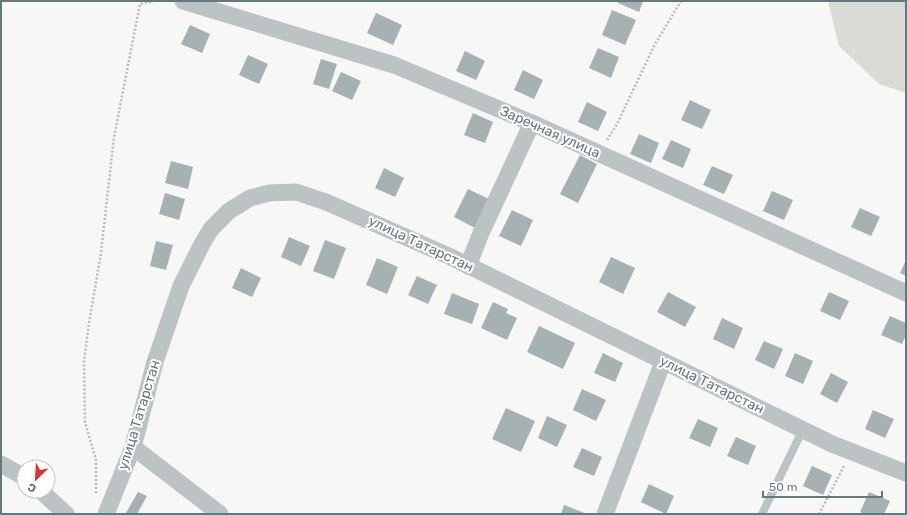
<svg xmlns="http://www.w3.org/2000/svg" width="907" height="515" viewBox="0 0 907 515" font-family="Rubik,sans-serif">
	<rect width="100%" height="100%" fill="#f7f7f5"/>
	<polygon fill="#d9dcd4" points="829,1 906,1 906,93 879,84 839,46 829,5"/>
	<g fill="#a6b1b4">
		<polygon points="619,1 643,1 639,12 618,3"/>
		<polygon points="612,10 636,20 625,45 602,35"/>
		<polygon points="376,13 402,25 393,45 367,33"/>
		<polygon points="190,25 210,34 202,53 181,44"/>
		<polygon points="598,48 619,57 611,78 589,68"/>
		<polygon points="465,51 485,61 476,80 456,71"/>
		<polygon points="248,55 268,64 259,84 239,75"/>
		<polygon points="321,59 337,64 329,89 313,84"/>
		<polygon points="523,70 543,80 534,99 514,90"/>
		<polygon points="341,72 361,81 352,100 332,91"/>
		<polygon points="690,100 711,110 702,129 681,120"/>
		<polygon points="587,102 607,112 598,131 578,122"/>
		<polygon points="473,113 493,122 485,143 464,135"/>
		<polygon points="639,134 659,143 651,163 630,154"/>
		<polygon points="671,140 691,149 683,168 662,159"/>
		<polygon points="580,155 597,164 578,203 560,194"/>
		<polygon points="171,161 193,167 188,189 165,183"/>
		<polygon points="712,166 733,175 724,194 703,185"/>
		<polygon points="384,168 404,178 395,197 375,188"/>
		<polygon points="468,189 489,199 475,228 454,217"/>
		<polygon points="772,191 793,200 784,220 763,211"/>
		<polygon points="165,193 185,199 179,220 159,214"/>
		<polygon points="860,208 880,217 871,236 851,227"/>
		<polygon points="512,210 533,220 521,246 499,236"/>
		<polygon points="289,237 310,246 301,266 281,257"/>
		<polygon points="325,240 346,248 334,279 313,271"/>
		<polygon points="156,241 173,245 166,270 150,266"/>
		<polygon points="611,257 635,268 623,294 599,282"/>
		<polygon points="377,258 398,267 387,294 366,285"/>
		<polygon points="906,260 906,276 900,273"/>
		<polygon points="241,268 261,278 252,297 232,288"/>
		<polygon points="417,276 437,285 428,304 408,295"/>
		<polygon points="668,292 696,307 685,327 657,312"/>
		<polygon points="829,292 849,301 840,320 820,311"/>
		<polygon points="452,293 479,304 472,324 444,314"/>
		<polygon points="493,302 508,309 506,313 517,318 507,340 481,328"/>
		<polygon points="890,316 906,323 906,335 902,344 881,335"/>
		<polygon points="722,318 743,328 734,349 713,339"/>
		<polygon points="539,326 575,343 563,369 527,352"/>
		<polygon points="764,341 783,349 774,369 755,360"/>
		<polygon points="603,353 623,363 615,382 594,373"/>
		<polygon points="795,353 813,361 803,384 785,376"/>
		<polygon points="831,373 848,382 837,403 820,394"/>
		<polygon points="582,389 606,400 596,421 573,410"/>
		<polygon points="506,408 535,421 521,452 492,439"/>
		<polygon points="873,410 894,419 885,438 865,429"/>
		<polygon points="547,416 567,425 557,447 538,438"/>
		<polygon points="698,419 718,428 710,447 689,438"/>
		<polygon points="736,437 756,446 748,465 727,456"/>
		<polygon points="582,448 602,457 594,476 573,467"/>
		<polygon points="812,466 832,475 823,495 803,486"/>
		<polygon points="649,484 674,496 666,514 641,502"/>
		<polygon points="138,492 147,496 137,514 128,514 126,513"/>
		<polygon points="869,492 890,501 884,514 865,514 860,512"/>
		<polygon points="564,505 587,514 561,514"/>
	</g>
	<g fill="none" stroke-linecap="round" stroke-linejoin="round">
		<g stroke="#b7bcbd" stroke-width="2.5" stroke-dasharray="2 2" stroke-linecap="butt">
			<polyline points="607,140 617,124 655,44 681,1"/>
			<polyline points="96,493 96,460 85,422 84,361 89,323 101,253 114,137 140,4 154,1"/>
			<polyline points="819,514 844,466"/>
		</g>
		<polyline stroke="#bcc3c4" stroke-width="8" points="762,514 803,429"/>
		<g stroke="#bcc3c4" stroke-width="17">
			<polyline points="183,1 394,65 532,123 906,293"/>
			<polyline points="468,266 481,233 532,123"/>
			<polyline points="133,447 220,514"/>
			<polyline points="1,464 24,477"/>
			<polyline points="41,491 66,514"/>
			<polyline points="106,514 133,447 155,362 181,286 202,244 211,229 229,211 250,198 269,193 296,192 326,202 451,257 832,444 906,473"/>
			<polyline points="605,514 663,362"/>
		</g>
	</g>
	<g text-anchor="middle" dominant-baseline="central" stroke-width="4" stroke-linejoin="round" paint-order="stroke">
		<g font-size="14" fill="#64797e" stroke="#fff">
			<text transform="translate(550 132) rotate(24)">Заречная улица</text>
			<text transform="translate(421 244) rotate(25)">улица Татарстан</text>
			<text transform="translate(712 385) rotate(26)">улица Татарстан</text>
			<text transform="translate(139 415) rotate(-73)">улица Татарстан</text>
		</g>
	</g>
	<rect width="907" height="515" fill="none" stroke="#64797e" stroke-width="4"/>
	<g transform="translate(36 479) rotate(205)"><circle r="19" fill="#ffffff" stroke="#c1c9cb"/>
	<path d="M0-3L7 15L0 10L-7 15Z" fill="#d93334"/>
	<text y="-6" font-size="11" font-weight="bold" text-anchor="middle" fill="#64797e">С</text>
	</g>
	<path d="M763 491v6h119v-6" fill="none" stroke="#64797e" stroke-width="2"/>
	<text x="769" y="491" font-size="12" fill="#64797e" stroke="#ffffff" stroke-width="3" paint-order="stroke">50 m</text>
</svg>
